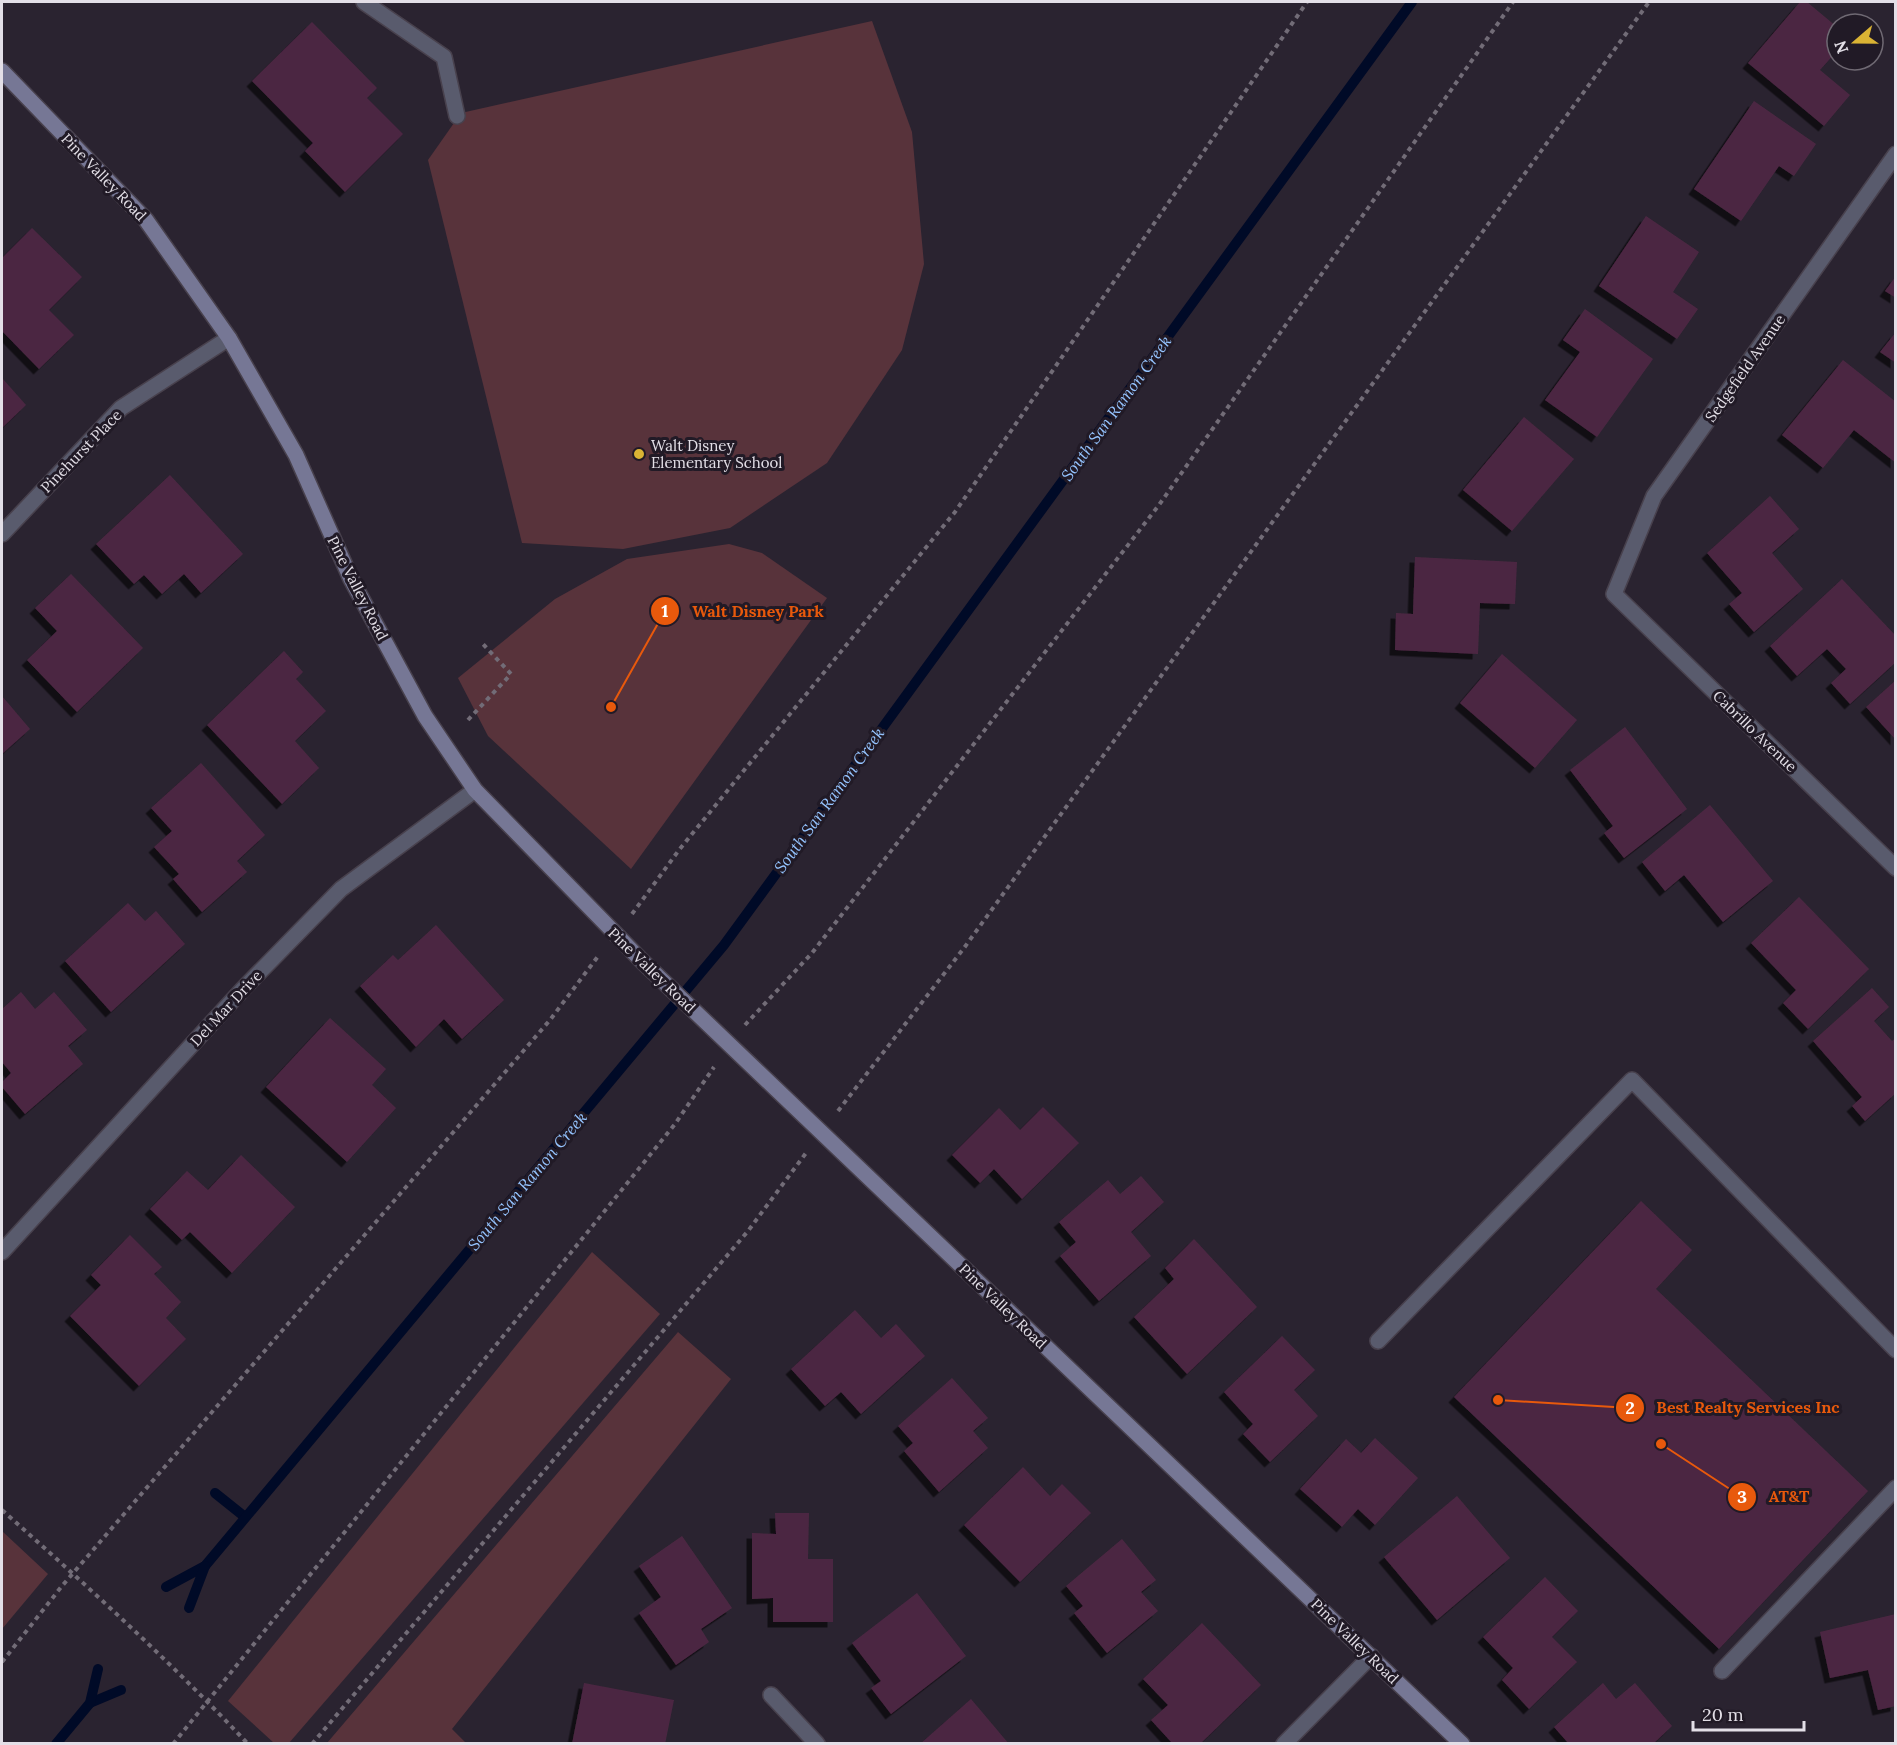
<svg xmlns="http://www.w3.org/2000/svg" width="1897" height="1745" viewBox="0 0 1897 1745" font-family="Lora,serif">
	<defs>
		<filter id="shadow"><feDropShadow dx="-5.5" dy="5.5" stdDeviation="0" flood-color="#0009"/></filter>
	</defs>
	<rect width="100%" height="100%" fill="#2a2330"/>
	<g fill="#58333b">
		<polygon points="872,21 912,132 924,264 902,350 827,463 730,528 623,549 522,543 428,160 461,113"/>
		<polygon points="729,544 762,553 827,598 631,869 488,736 458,678 555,599 627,559"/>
		<polygon points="592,1252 660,1314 289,1743 274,1743 228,1701"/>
		<polygon points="678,1332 731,1379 452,1729 466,1743 327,1743"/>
		<polygon points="2,1531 48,1574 2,1629"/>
	</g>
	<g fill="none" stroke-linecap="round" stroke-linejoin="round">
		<g stroke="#000a27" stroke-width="10">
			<polyline points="215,1493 245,1517"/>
			<polyline points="166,1587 205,1566 724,945 1412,2"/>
			<polyline points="189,1608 205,1566"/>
			<polyline points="90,1703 121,1690"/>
			<polyline points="56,1744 90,1703 98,1669"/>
		</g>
	</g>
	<g fill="#4c2742" filter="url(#shadow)">
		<polygon points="1800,2 1807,2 1837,27 1837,51 1820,70 1850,95 1824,126 1748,63"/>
		<polygon points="312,22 377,88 367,98 403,134 345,192 305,151 313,143 252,81"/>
		<polygon points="1754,101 1816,144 1794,176 1779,166 1741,221 1694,189"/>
		<polygon points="1646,216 1699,252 1673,292 1698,309 1677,339 1599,286"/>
		<polygon points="32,228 82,277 49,310 74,335 39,369 2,331 2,258"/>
		<polygon points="1896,276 1896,298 1885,291"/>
		<polygon points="1585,309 1653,359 1597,437 1545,400 1580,352 1563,340"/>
		<polygon points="1896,332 1896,363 1880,352"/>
		<polygon points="1843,360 1896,402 1896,463 1854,430 1823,468 1782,435"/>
		<polygon points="2,378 26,405 2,428"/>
		<polygon points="1524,417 1574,459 1512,531 1463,490"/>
		<polygon points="170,475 243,554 201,593 184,574 162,594 144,575 134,584 96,544"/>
		<polygon points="1770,496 1799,529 1772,553 1803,589 1754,632 1729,604 1742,593 1707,553"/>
		<polygon points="1415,557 1517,562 1515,604 1480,603 1478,654 1395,650 1396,613 1413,614"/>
		<polygon points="71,574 143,648 77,712 27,660 57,631 35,608"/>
		<polygon points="1842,579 1896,636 1896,662 1850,704 1831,683 1846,669 1827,649 1797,676 1770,646"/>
		<polygon points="284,651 303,672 296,679 326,711 295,741 319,768 282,804 207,725"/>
		<polygon points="1502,654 1577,720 1535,768 1460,703"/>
		<polygon points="1896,680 1896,740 1866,707"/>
		<polygon points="2,696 30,729 2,754"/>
		<polygon points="1625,727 1687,809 1624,858 1604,833 1613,826 1570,770"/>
		<polygon points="201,763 265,835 237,861 247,872 202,912 173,879 179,874 154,847 172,831 151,808"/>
		<polygon points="1710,805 1773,881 1723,922 1684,875 1665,891 1642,862"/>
		<polygon points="1799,897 1869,969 1808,1029 1783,1003 1796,990 1751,943"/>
		<polygon points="128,903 145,921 156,911 185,944 111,1012 65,961"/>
		<polygon points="436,925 504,1000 462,1039 444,1019 416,1047 360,986 393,955 398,960"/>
		<polygon points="1872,988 1889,1007 1874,1021 1892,1041 1896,1038 1896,1093 1865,1121 1852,1106 1862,1097 1813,1041"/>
		<polygon points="21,992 35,1009 54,992 87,1030 68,1046 83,1064 25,1114 2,1087 2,1082 11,1073 2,1062 2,1009"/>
		<polygon points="330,1018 386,1069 372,1085 396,1108 347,1162 266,1087"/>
		<polygon points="1043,1107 1079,1143 1022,1199 994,1169 980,1183 952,1155 999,1108 1020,1130"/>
		<polygon points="241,1155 295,1207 232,1273 190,1232 182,1240 150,1209 187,1171 208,1190"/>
		<polygon points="1141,1176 1164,1202 1131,1232 1151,1256 1099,1301 1060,1256 1076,1242 1059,1222 1108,1180 1120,1194"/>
		<polygon points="1641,1201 1692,1250 1656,1289 1868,1491 1719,1649 1454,1397"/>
		<polygon points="130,1235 162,1267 154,1274 181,1302 166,1318 186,1339 139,1386 70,1316 101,1285 91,1275"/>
		<polygon points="1194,1239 1257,1307 1187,1374 1134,1317 1174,1279 1165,1268"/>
		<polygon points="855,1310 881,1338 896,1324 925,1356 861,1414 841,1392 825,1406 791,1369"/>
		<polygon points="1282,1336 1315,1370 1294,1390 1318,1416 1270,1462 1243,1434 1253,1424 1224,1392"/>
		<polygon points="952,1378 988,1418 973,1431 988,1448 939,1492 904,1451 913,1443 898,1426"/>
		<polygon points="1375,1438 1418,1478 1375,1525 1358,1509 1342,1527 1300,1489 1346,1439 1361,1453"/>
		<polygon points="1023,1467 1050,1496 1062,1484 1091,1513 1020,1582 964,1525"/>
		<polygon points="1457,1496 1510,1558 1437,1620 1384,1557"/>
		<polygon points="775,1513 809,1513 808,1559 833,1559 833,1622 773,1622 773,1598 752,1599 752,1533 776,1534"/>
		<polygon points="682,1536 732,1608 701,1629 709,1642 676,1665 639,1613 661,1597 639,1566"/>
		<polygon points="1122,1539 1156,1580 1141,1592 1158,1611 1107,1653 1074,1613 1083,1606 1066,1586"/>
		<polygon points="1545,1577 1578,1611 1552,1637 1577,1662 1529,1709 1502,1680 1513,1668 1483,1637"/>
		<polygon points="917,1593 966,1656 891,1714 871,1688 881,1681 852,1643"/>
		<polygon points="1896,1614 1896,1706 1878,1710 1868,1670 1830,1678 1820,1632"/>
		<polygon points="1202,1623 1261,1685 1200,1744 1173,1744 1151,1720 1168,1705 1143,1679"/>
		<polygon points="584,1683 674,1700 665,1744 572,1744"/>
		<polygon points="1603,1683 1616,1699 1635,1683 1672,1726 1653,1744 1569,1744 1554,1727"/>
		<polygon points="971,1699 1009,1744 920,1744"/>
	</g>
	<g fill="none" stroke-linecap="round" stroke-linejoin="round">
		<defs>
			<g id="lane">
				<polyline points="364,2 444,57 457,116"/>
				<polyline points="1378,1341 1632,1080 1896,1350"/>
				<polyline points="1722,1671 1896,1488"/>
			</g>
			<g id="street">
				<polyline points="1896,154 1654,496 1614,594 1896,868"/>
				<polyline points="2,534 121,408 229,338"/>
				<polyline points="2,1252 242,990 341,889 475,790"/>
				<polyline points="771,1695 817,1744"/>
				<polyline points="1284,1744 1371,1656"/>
			</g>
			<polyline id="secondary" points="2,71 146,220 229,338 296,455 351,579 425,716 475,790 643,962 1462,1744"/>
		</defs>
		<use href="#lane" stroke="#48414d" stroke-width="18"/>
		<use href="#street" stroke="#48414d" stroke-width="18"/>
		<use href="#secondary" stroke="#48414d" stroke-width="18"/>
		<g stroke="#726c77" stroke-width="4" stroke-dasharray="4.5 4.5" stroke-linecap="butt">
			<polyline points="468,720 511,674 481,642"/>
			<polyline points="632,914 679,850 955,512 1307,2"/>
			<polyline points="745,1025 812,953 1159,505 1513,2"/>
			<polyline points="838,1111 964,948 1649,2"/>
			<path d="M2,1510C86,1585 170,1661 248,1744"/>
			<polyline points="2,1662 62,1586 550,1020 599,955"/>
			<polyline points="173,1744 675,1124 714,1067"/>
			<polyline points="312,1744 748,1231 806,1153"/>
		</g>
		<use href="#lane" stroke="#595b6d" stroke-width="15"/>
		<use href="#street" stroke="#595b6d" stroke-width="15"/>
		<use href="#secondary" stroke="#767795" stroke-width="15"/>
	</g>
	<circle fill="#dab334" stroke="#211a26" stroke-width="2" cx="639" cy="454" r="6"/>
	<g text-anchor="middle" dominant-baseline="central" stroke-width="6" stroke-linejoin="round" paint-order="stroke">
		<g font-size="15" fill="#e3dfe7" stroke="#211a26">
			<text transform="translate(104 177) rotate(46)">Pine Valley Road</text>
			<text transform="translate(1745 368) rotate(-55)">Sedgefield Avenue</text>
			<text transform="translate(81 451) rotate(-46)">Pinehurst Place</text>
			<text transform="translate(358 588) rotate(63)">Pine Valley Road</text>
			<text transform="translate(1755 731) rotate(44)">Cabrillo Avenue</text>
			<text transform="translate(652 970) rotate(44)">Pine Valley Road</text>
			<text transform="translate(226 1008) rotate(-47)">Del Mar Drive</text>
			<text transform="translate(1003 1306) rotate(44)">Pine Valley Road</text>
			<text transform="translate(1355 1641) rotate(44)">Pine Valley Road</text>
		</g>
		<g font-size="15" fill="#e3dfe7" stroke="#211a26" text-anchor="start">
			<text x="651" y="445">Walt Disney<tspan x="651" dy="17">Elementary School</tspan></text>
		</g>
		<g font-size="16" font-style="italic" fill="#95c4ff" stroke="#211a26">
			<text transform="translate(1116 408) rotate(-54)">South San Ramon Creek</text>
			<text transform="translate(829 800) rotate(-54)">South San Ramon Creek</text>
			<text transform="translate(527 1181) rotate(-50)">South San Ramon Creek</text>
		</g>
	</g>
	<path fill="none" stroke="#e8590c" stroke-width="2" d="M611 707L665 611M1498 1400L1630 1408M1661 1444L1742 1497"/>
	<g fill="#e8590c" stroke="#211a26" stroke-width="2">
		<circle cx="611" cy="707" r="6"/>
		<circle cx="1498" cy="1400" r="6"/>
		<circle cx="1661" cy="1444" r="6"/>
		<circle cx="665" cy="611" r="15"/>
		<circle cx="1630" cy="1408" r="15"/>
		<circle cx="1742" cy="1497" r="15"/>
	</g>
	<g font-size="18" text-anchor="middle" font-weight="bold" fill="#fff">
		<text x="665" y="617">1</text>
		<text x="1630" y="1414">2</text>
		<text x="1742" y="1503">3</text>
	</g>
	<g font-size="16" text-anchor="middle" font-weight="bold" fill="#e8590c" stroke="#211a26" stroke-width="6" stroke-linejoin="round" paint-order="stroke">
		<text x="758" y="617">Walt Disney Park</text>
		<text x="1748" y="1413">Best Realty Services Inc</text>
		<text x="1789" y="1502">AT&amp;T</text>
	</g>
	<rect width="1897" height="1745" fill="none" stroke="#e3dfe7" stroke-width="6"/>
	<g transform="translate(1855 42) rotate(250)"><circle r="28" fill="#211a26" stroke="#6f6973" stroke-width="1.5"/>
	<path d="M0-4.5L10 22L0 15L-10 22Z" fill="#dab334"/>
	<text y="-9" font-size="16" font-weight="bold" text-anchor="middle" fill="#e3dfe7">N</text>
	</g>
	<path d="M1693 1721v9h111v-9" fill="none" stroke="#e3dfe7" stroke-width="3"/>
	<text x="1702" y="1721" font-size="18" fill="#e3dfe7" stroke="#211a26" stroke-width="4.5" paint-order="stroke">20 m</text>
</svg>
